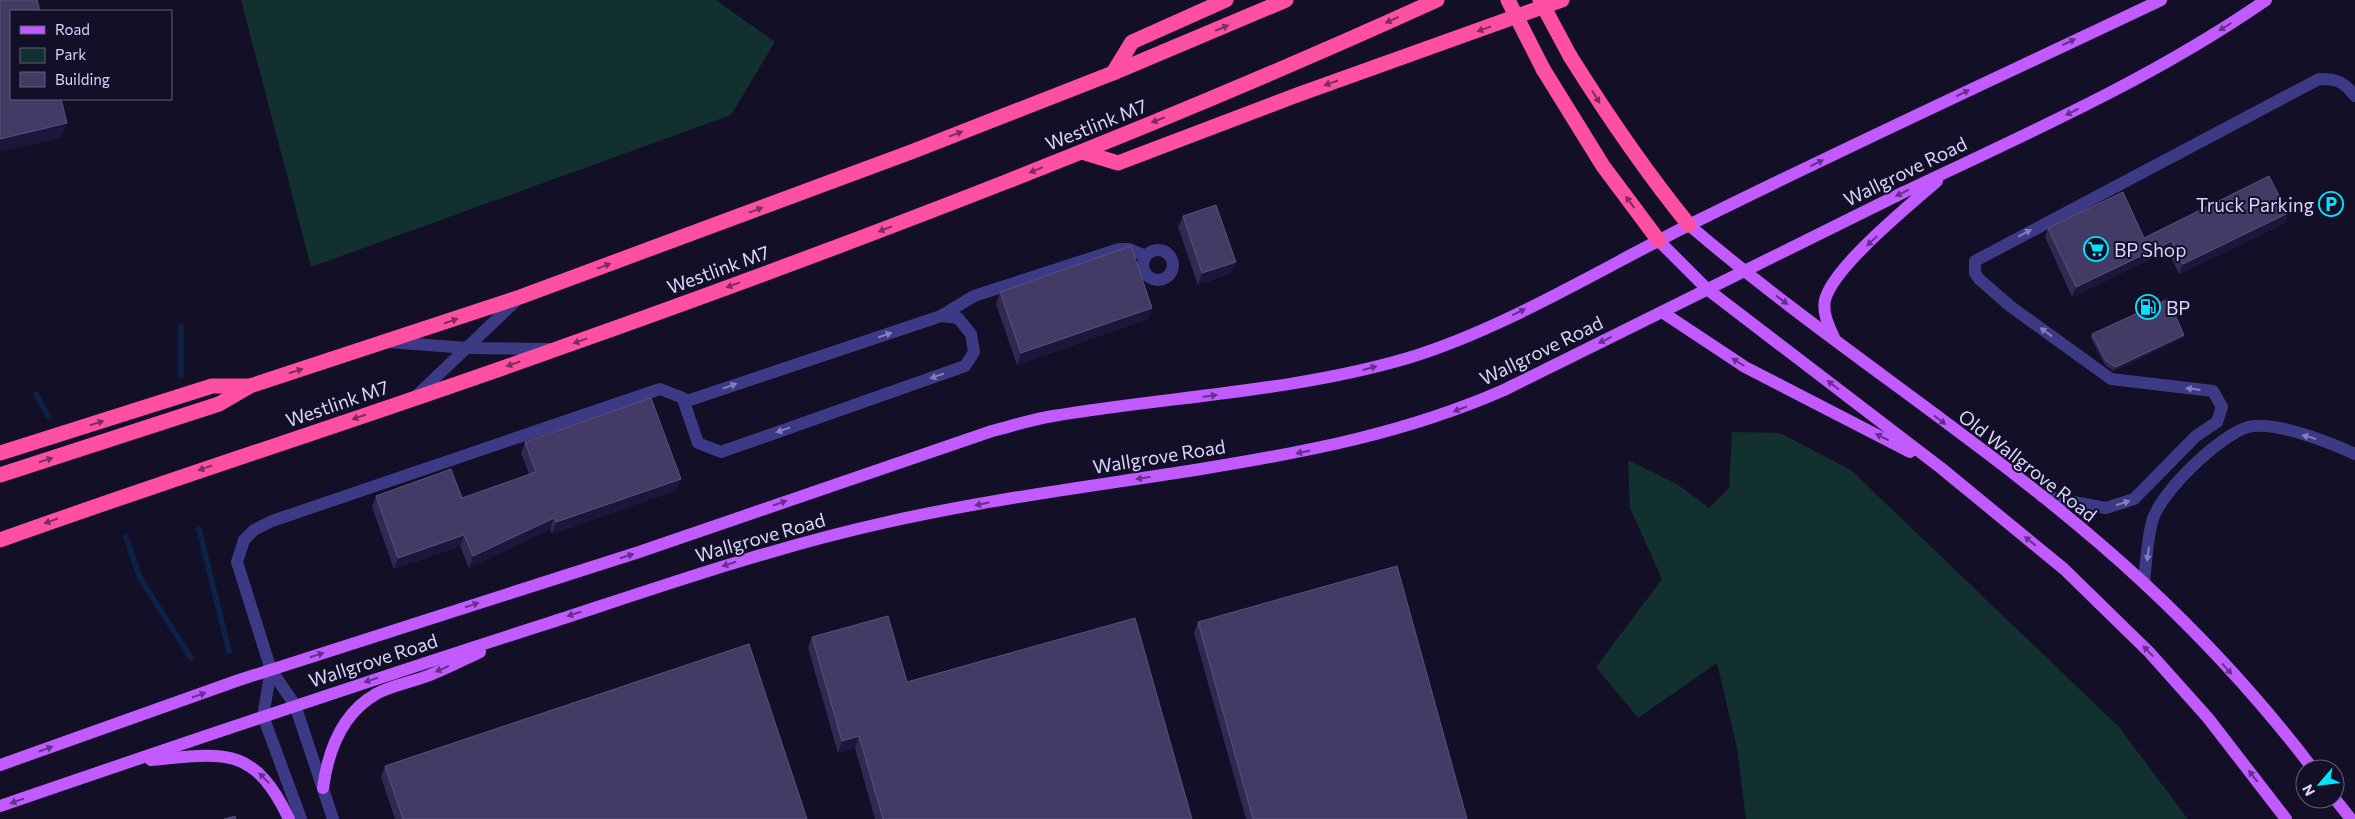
<svg xmlns="http://www.w3.org/2000/svg" width="2355" height="819" viewBox="0 0 2355 819" font-family="Commissioner,sans-serif">
	<rect width="100%" height="100%" fill="#130f26"/>
	<g fill="#12302f">
		<polygon points="241,0 716,0 775,42 731,115 311,267"/>
		<polygon points="1732,432 1780,433 1851,470 2119,727 2188,819 1746,819 1737,748 1717,663 1638,718 1596,667 1662,579 1630,508 1628,460 1677,484 1709,508 1729,488"/>
	</g>
	<g fill="none" stroke-linecap="round" stroke-linejoin="round">
		<g stroke="#0c2248" stroke-width="5.5">
			<polyline points="181,326 181,375"/>
			<polyline points="36,394 48,416"/>
			<polyline points="199,529 229,651"/>
			<polyline points="126,537 140,578 191,658"/>
		</g>
		<g stroke="#3d3a85" stroke-width="12">
			<circle cx="1158" cy="265" r="15"/>
			<polyline points="941,316 974,296 1119,249 1129,249 1146,256"/>
			<polyline points="389,342 467,348 551,349"/>
			<polyline points="414,398 519,298"/>
			<path d="M2041,496L2106,508L2134,499L2196,436L2217,422L2222,407L2213,391L2111,379L2010,306L1979,279L1975,273V261L2319,79C2337,79 2343,81 2355,96"/>
			<path d="M2144,583C2146,563 2147,541 2152,522C2159,493 2220,435 2248,427C2274,420 2331,443 2355,454"/>
			<polyline points="271,670 263,716 301,819"/>
			<polyline points="333,819 295,705 271,670 237,562 244,540 254,530 272,521 660,389 683,398 684,402 698,443 721,452 965,366 974,352 971,334 958,318 941,316 684,402"/>
		</g>
		<g stroke="#c25bff" stroke-width="12">
			<path d="M1689,225C1836,351 2003,452 2145,584C2205,640 2263,703 2313,769"/>
			<polyline points="1659,241 1707,289 1941,468 2064,569 2149,652 2208,718 2286,819"/>
			<polyline points="1662,312 1745,367 1910,452"/>
			<path d="M1835,340C1830,328 1822,314 1825,300C1833,267 1909,206 1937,181"/>
			<path d="M151,760C224,753 254,745 289,819"/>
			<path d="M0,765L239,680L639,552L992,431C1012,426 1033,419 1053,416C1172,396 1292,392 1408,358C1506,328 1602,268 1693,223C1848,146 2005,74 2161,0"/>
			<path d="M323,788C328,751 341,714 376,694C392,685 413,682 430,675C447,668 463,660 480,652"/>
			<polyline points="2335,799 2351,819"/>
			<path d="M0,806C184,743 367,681 552,622C662,586 771,548 883,523C988,499 1095,486 1201,469C1306,452 1406,433 1504,390C1637,325 1769,258 1902,193C2026,134 2152,79 2266,0"/>
		</g>
		<g stroke="#ff4fa3" stroke-width="15">
			<path d="M1570,56C1607,115 1645,171 1689,225"/>
			<polyline points="1543,69 1603,166 1659,241"/>
			<polyline points="1113,73 1132,42 1226,0"/>
			<polyline points="1082,152 1118,163 1297,95 1562,0"/>
			<polyline points="0,453 212,386 248,386"/>
			<polyline points="0,475 219,404 250,386 520,297 911,152 1113,73 1286,0"/>
			<path d="M0,540C187,473 376,414 562,347C858,242 1151,130 1437,0"/>
		</g>
		<g stroke="#ff4fa3" stroke-width="15">
			<polyline points="1508,0 1543,69"/>
			<polyline points="1540,0 1570,56"/>
		</g>
	</g>
	<g fill="#312854">
		<polygon points="2288,213 2285,223 2179,274 2168,251 2072,297 2045,237 2048,228 2144,238"/>
		<polygon points="1183,216 1236,262 1231,273 1198,285 1178,227"/>
		<polygon points="1000,292 1152,308 1148,319 1017,365 996,304"/>
		<polygon points="2092,334 2184,335 2183,338 2114,371 2105,365 2091,338"/>
		<polygon points="525,442 677,490 552,534 550,529 469,568 460,546 394,569 372,507 376,496 462,498 529,474 521,453"/>
		<polygon points="1198,622 1467,819 1246,819 1194,633"/>
		<polygon points="812,637 907,682 1192,819 875,819 855,748 838,753 808,648"/>
		<polygon points="385,766 807,819 395,819 381,777"/>
	</g>
	<g fill="#1d163a">
		<polygon points="67,123 61,138 0,152 0,139"/>
		<polygon points="2288,213 2285,223 2179,274 2183,264"/>
		<polygon points="2172,241 2168,251 2072,297 2076,287"/>
		<polygon points="1236,262 1231,273 1198,285 1202,273"/>
		<polygon points="1152,308 1148,319 1017,365 1021,353"/>
		<polygon points="2184,335 2183,338 2114,371 2116,367"/>
		<polygon points="681,479 677,490 552,534 556,522"/>
		<polygon points="554,518 550,529 469,568 473,556"/>
		<polygon points="464,535 460,546 394,569 398,558"/>
		<polygon points="859,736 855,748 838,753 842,741"/>
	</g>
	<g fill="#433a66" stroke="#5a527e">
		<polygon points="0,0 37,0 40,11 11,11 11,99 61,99 67,123 0,139"/>
		<polygon points="2269,176 2288,213 2183,264 2172,241 2076,287 2048,228 2123,192 2144,238"/>
		<polygon points="1216,205 1236,262 1202,273 1183,216"/>
		<polygon points="1131,246 1152,308 1021,353 1000,292"/>
		<polygon points="2168,299 2184,335 2116,367 2106,361 2092,334"/>
		<polygon points="651,398 681,479 556,522 554,518 473,556 464,535 398,558 376,496 451,469 462,498 536,472 525,442"/>
		<polygon points="1397,566 1467,819 1253,819 1198,622"/>
		<polygon points="888,616 907,682 1135,618 1192,819 883,819 859,736 842,741 812,637"/>
		<polygon points="749,644 807,819 403,819 385,766"/>
		<polygon points="235,816 236,819 224,819"/>
	</g>
	<defs><path id="oneway-solid" d="M-6-.8H1V-3.2L6.5 0L1 3.2V.8H-6Z" transform="scale(1.25)"/></defs>
	<g fill="#7d2c5e">
		<use href="#oneway-solid" transform="translate(1392 20) rotate(156)"/>
		<use href="#oneway-solid" transform="translate(1222 28) rotate(-23)"/>
		<use href="#oneway-solid" transform="translate(1484 29) rotate(160)"/>
		<use href="#oneway-solid" transform="translate(1331 83) rotate(161)"/>
		<use href="#oneway-solid" transform="translate(1596 97) rotate(58)"/>
		<use href="#oneway-solid" transform="translate(1158 120) rotate(158)"/>
		<use href="#oneway-solid" transform="translate(956 134) rotate(-21)"/>
		<use href="#oneway-solid" transform="translate(1036 170) rotate(158)"/>
		<use href="#oneway-solid" transform="translate(1630 202) rotate(-126)"/>
		<use href="#oneway-solid" transform="translate(756 210) rotate(-20)"/>
		<use href="#oneway-solid" transform="translate(885 229) rotate(159)"/>
		<use href="#oneway-solid" transform="translate(604 266) rotate(-20)"/>
		<use href="#oneway-solid" transform="translate(733 285) rotate(160)"/>
		<use href="#oneway-solid" transform="translate(451 321) rotate(-19)"/>
		<use href="#oneway-solid" transform="translate(580 341) rotate(160)"/>
		<use href="#oneway-solid" transform="translate(513 364) rotate(161)"/>
		<use href="#oneway-solid" transform="translate(296 371) rotate(-18)"/>
		<use href="#oneway-solid" transform="translate(359 417) rotate(161)"/>
		<use href="#oneway-solid" transform="translate(97 423) rotate(-17)"/>
		<use href="#oneway-solid" transform="translate(46 460) rotate(-18)"/>
		<use href="#oneway-solid" transform="translate(205 468) rotate(161)"/>
		<use href="#oneway-solid" transform="translate(51 521) rotate(160)"/>
	</g>
	<g fill="#623188">
		<use href="#oneway-solid" transform="translate(2225 27) rotate(148)"/>
		<use href="#oneway-solid" transform="translate(2069 42) rotate(-25)"/>
		<use href="#oneway-solid" transform="translate(1963 93) rotate(-26)"/>
		<use href="#oneway-solid" transform="translate(2072 112) rotate(154)"/>
		<use href="#oneway-solid" transform="translate(1817 163) rotate(-26)"/>
		<use href="#oneway-solid" transform="translate(1902 193) rotate(154)"/>
		<use href="#oneway-solid" transform="translate(1872 241) rotate(137)"/>
		<use href="#oneway-solid" transform="translate(1782 300) rotate(37)"/>
		<use href="#oneway-solid" transform="translate(1519 312) rotate(-26)"/>
		<use href="#oneway-solid" transform="translate(1605 340) rotate(154)"/>
		<use href="#oneway-solid" transform="translate(1738 362) rotate(-148)"/>
		<use href="#oneway-solid" transform="translate(1370 368) rotate(-15)"/>
		<use href="#oneway-solid" transform="translate(1833 385) rotate(-143)"/>
		<use href="#oneway-solid" transform="translate(1210 396) rotate(-8)"/>
		<use href="#oneway-solid" transform="translate(1460 409) rotate(159)"/>
		<use href="#oneway-solid" transform="translate(1940 420) rotate(37)"/>
		<use href="#oneway-solid" transform="translate(1882 437) rotate(-153)"/>
		<use href="#oneway-solid" transform="translate(1303 452) rotate(169)"/>
		<use href="#oneway-solid" transform="translate(1143 478) rotate(171)"/>
		<use href="#oneway-solid" transform="translate(780 503) rotate(-19)"/>
		<use href="#oneway-solid" transform="translate(982 504) rotate(169)"/>
		<use href="#oneway-solid" transform="translate(2030 541) rotate(-141)"/>
		<use href="#oneway-solid" transform="translate(627 556) rotate(-18)"/>
		<use href="#oneway-solid" transform="translate(729 564) rotate(162)"/>
		<use href="#oneway-solid" transform="translate(472 605) rotate(-18)"/>
		<use href="#oneway-solid" transform="translate(574 614) rotate(162)"/>
		<use href="#oneway-solid" transform="translate(2148 651) rotate(-134)"/>
		<use href="#oneway-solid" transform="translate(317 655) rotate(-18)"/>
		<use href="#oneway-solid" transform="translate(442 669) rotate(156)"/>
		<use href="#oneway-solid" transform="translate(2227 669) rotate(48)"/>
		<use href="#oneway-solid" transform="translate(371 680) rotate(162)"/>
		<use href="#oneway-solid" transform="translate(199 695) rotate(-19)"/>
		<use href="#oneway-solid" transform="translate(46 749) rotate(-19)"/>
		<use href="#oneway-solid" transform="translate(2253 776) rotate(-128)"/>
		<use href="#oneway-solid" transform="translate(264 778) rotate(-134)"/>
		<use href="#oneway-solid" transform="translate(17 801) rotate(161)"/>
	</g>
	<g fill="#837fbc">
		<use href="#oneway-solid" transform="translate(2025 233) rotate(-28)"/>
		<use href="#oneway-solid" transform="translate(2046 332) rotate(-144)"/>
		<use href="#oneway-solid" transform="translate(885 335) rotate(-19)"/>
		<use href="#oneway-solid" transform="translate(937 376) rotate(161)"/>
		<use href="#oneway-solid" transform="translate(730 386) rotate(-19)"/>
		<use href="#oneway-solid" transform="translate(2193 389) rotate(-173)"/>
		<use href="#oneway-solid" transform="translate(783 430) rotate(161)"/>
		<use href="#oneway-solid" transform="translate(2309 437) rotate(-164)"/>
		<use href="#oneway-solid" transform="translate(2123 503) rotate(-18)"/>
		<use href="#oneway-solid" transform="translate(2148 554) rotate(98)"/>
	</g>
	<defs>
		<symbol id="parking-ring" viewBox="-11 -11 22 22"><circle r="9.5" fill="#130f26" stroke="#00e5ff" stroke-width="1.5"/><path d="M-3.5-5.5H1a3.5 3.5 0 0 1 0 7H-1V5.5H-3.5ZM-1-3.4V-.6H.8a1.4 1.4 0 0 0 0-2.8Z" fill="#00e5ff"/></symbol>
		<symbol id="supermarket-ring" viewBox="-11 -11 22 22"><circle r="9.5" fill="#130f26" stroke="#00e5ff" stroke-width="1.5"/><path d="M-6-5.5h2.5l.6 2H6L4.5 2H-2.5L-4.4-4H-6ZM-1.5 3.2a1.3 1.3 0 1 0 .1 0ZM3 3.2a1.3 1.3 0 1 0 .1 0Z" fill="#00e5ff"/></symbol>
		<symbol id="fuel-ring" viewBox="-11 -11 22 22"><circle r="9.5" fill="#130f26" stroke="#00e5ff" stroke-width="1.5"/><path d="M-5.5-6h7V0h2V4h1.3V-2.5L3-4.5l.8-.8L6-3V5H2.5V1h-1V6h-7ZM-4.2-4.7v3.2H.2V-4.7Z" fill="#00e5ff"/></symbol>
	</defs>
	<g fill-rule="evenodd">
		<use href="#parking-ring" x="2317" y="190" width="28" height="28"/>
		<use href="#supermarket-ring" x="2082" y="235" width="28" height="28"/>
		<use href="#fuel-ring" x="2134" y="293" width="28" height="28"/>
	</g>
	<g text-anchor="middle" dominant-baseline="central" stroke-width="4" stroke-linejoin="round" paint-order="stroke">
		<g font-size="19" fill="#d9d4ff" stroke="#130f26">
			<text transform="translate(1096 124) rotate(-22)">Westlink M7</text>
			<text transform="translate(1905 171) rotate(-26)">Wallgrove Road</text>
			<text transform="translate(718 269) rotate(-20)">Westlink M7</text>
			<text transform="translate(1541 350) rotate(-26)">Wallgrove Road</text>
			<text transform="translate(337 403) rotate(-19)">Westlink M7</text>
			<text transform="translate(1159 456) rotate(-9)">Wallgrove Road</text>
			<text transform="translate(2028 465) rotate(38)">Old Wallgrove Road</text>
			<text transform="translate(760 537) rotate(-16)">Wallgrove Road</text>
			<text transform="translate(373 660) rotate(-18)">Wallgrove Road</text>
		</g>
		<g font-size="19" fill="#d9d4ff" stroke="#130f26" text-anchor="start">
			<text x="2314" y="204" text-anchor="end">Truck Parking</text>
			<text x="2114" y="249">BP Shop</text>
			<text x="2166" y="307">BP</text>
		</g>
	</g>
	<rect x="10" y="10" width="162" height="90" fill="#130f26" stroke="#625e7d"/>
	<rect x="20" y="26" width="25" height="8" fill="#c25bff" stroke="#625e7d"/>
	<text x="55" y="35" font-size="15" fill="#d9d4ff">Road</text>
	<rect x="20" y="48" width="25" height="15" fill="#12302f" stroke="#625e7d"/>
	<text x="55" y="60" font-size="15" fill="#d9d4ff">Park</text>
	<rect x="20" y="72" width="25" height="15" fill="#433a66" stroke="#625e7d"/>
	<text x="55" y="85" font-size="15" fill="#d9d4ff">Building</text>
	<g transform="translate(2320 784) rotate(242)"><circle r="24" fill="#130f26" stroke="#625e7d"/>
	<path d="M0-4L9 19L0 12L-9 19Z" fill="#00e5ff"/>
	<text y="-8" font-size="14" font-weight="bold" text-anchor="middle" fill="#d9d4ff">N</text>
	</g>
</svg>
